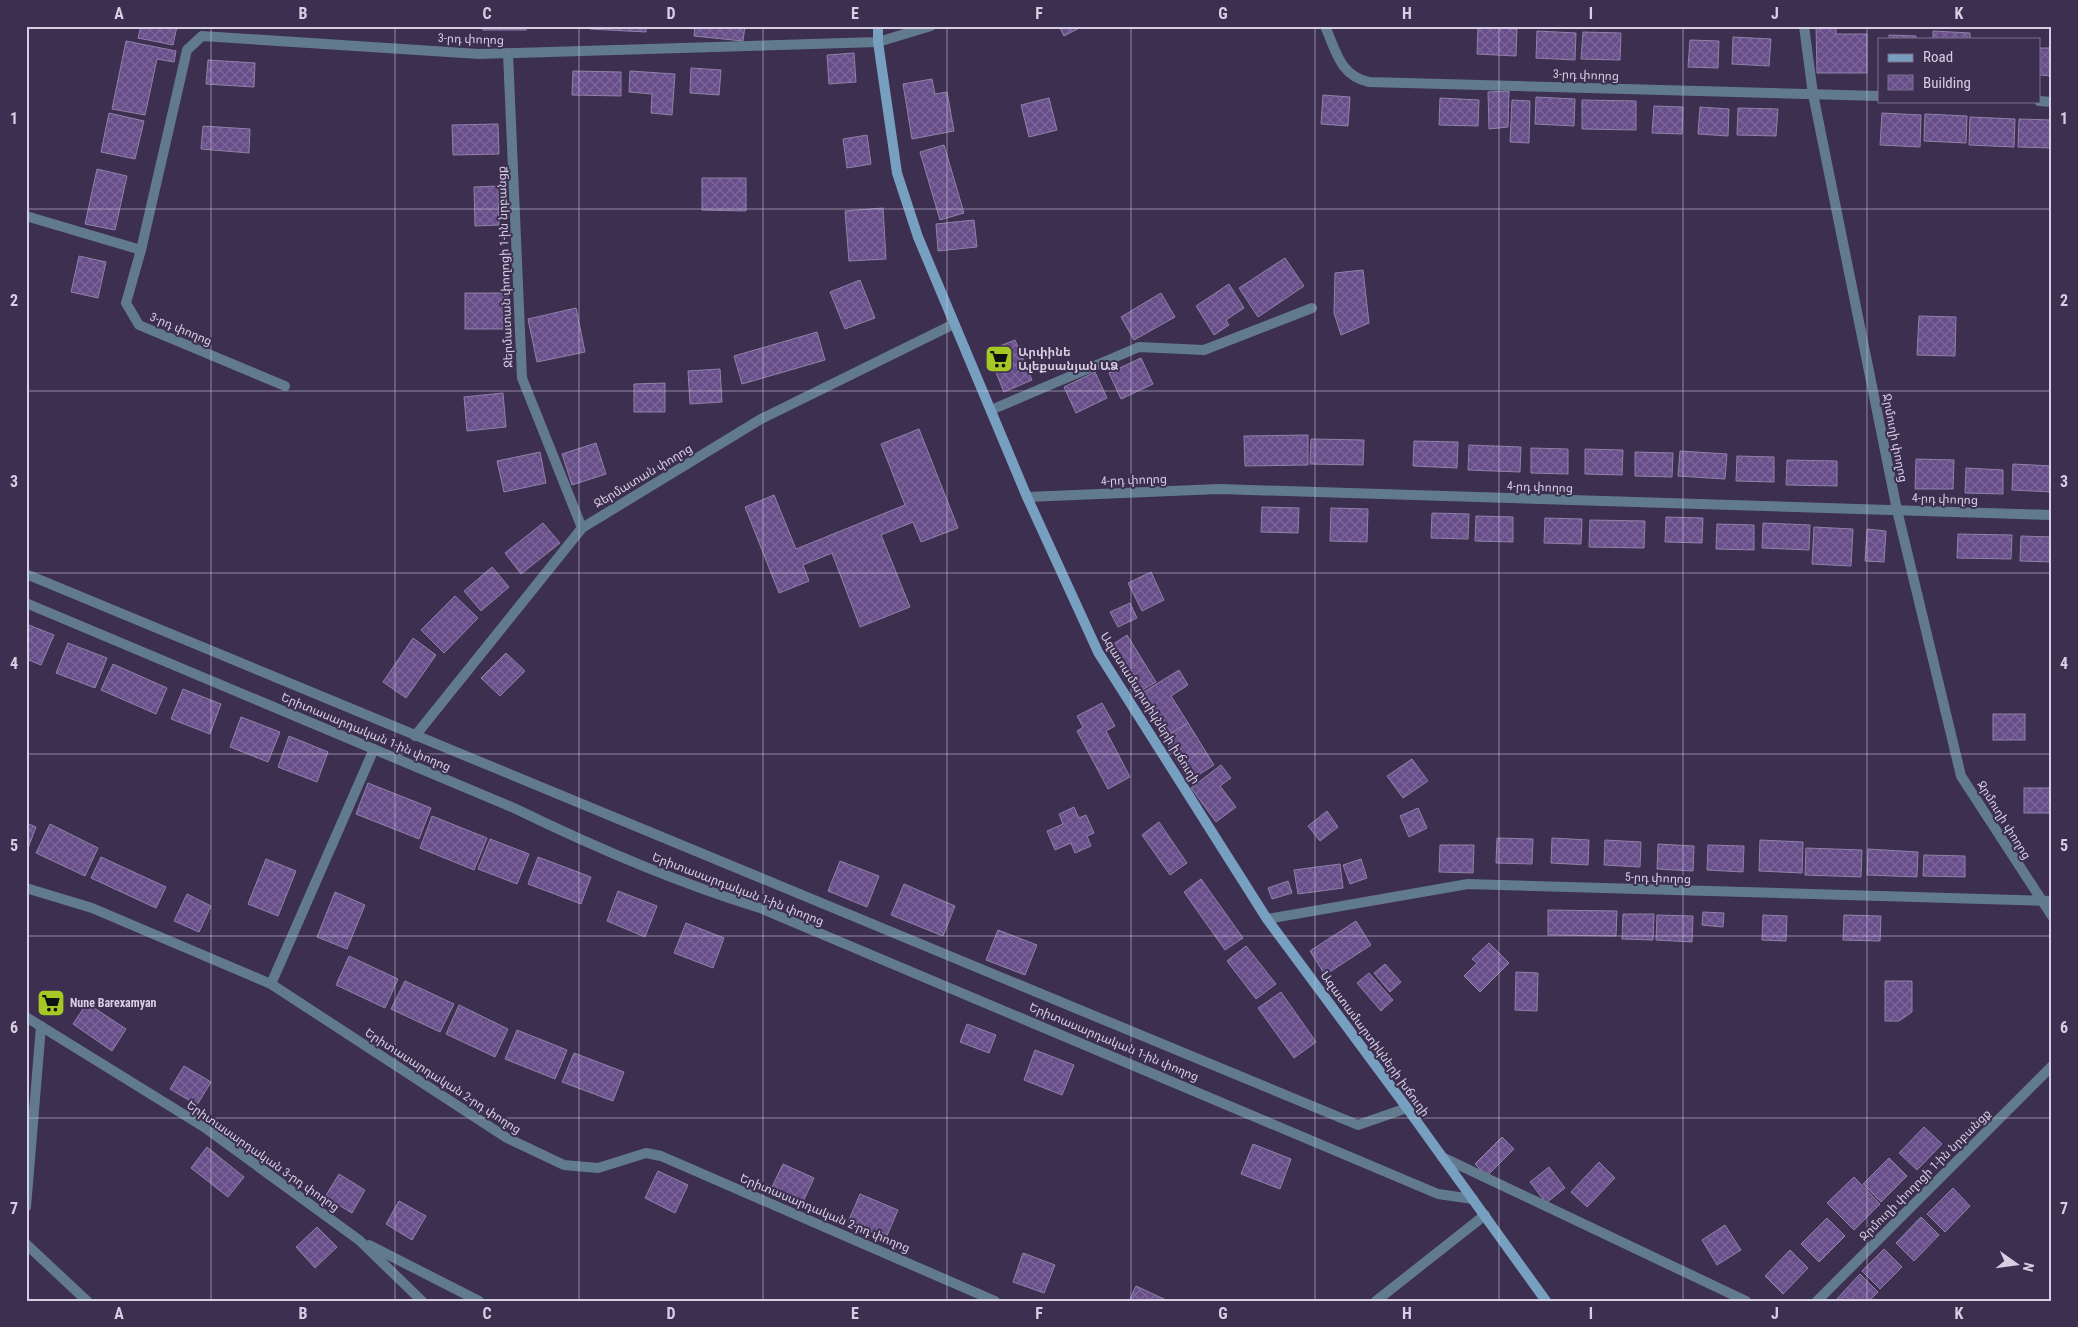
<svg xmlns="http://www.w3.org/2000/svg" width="2078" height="1327" viewBox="0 0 2078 1327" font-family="'Roboto Condensed','Noto Sans Armenian',sans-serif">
	<defs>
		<pattern id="building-cross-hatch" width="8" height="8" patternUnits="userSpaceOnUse" patternTransform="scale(1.25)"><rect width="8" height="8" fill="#674e89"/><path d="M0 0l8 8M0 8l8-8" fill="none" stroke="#7c669a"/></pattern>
	</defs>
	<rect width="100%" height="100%" fill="#3c2f50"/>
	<g fill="url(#building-cross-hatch)" stroke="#9081a8">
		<polygon points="141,26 177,26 173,45 138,38"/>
		<polygon points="443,26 475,26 475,28"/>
		<rect x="483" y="26" width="43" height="4"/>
		<polygon points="590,26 646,26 646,32 590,29"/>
		<polygon points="695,26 745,26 743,41 694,36"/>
		<polygon points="801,26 853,26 853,28 801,27"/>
		<polygon points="1059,26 1083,26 1064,36"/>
		<polygon points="1816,26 1836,26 1836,34 1867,34 1867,73 1817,73"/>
		<polygon points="1478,27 1517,29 1516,56 1477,54"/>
		<polygon points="1537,31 1576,33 1575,60 1536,58"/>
		<polygon points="1933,31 1970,33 1970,39 1933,39"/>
		<polygon points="1583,32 1621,33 1620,60 1581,59"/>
		<polygon points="1889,35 1916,36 1916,39 1889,39"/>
		<polygon points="1733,37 1771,39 1769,66 1732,64"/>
		<polygon points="1690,40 1719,41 1718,68 1688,67"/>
		<polygon points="126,41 176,51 174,62 157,59 145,115 112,109"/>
		<polygon points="2039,48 2052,48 2052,76 2039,75"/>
		<polygon points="854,53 856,82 829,84 827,55"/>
		<polygon points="208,60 255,63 254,87 206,84"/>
		<polygon points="691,68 721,70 719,95 690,93"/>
		<polygon points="573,71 621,72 621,96 572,95"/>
		<polygon points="630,71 675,74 672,115 651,113 652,94 629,92"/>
		<polygon points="932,79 935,94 947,92 954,131 912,139 903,84"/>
		<polygon points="1509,91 1508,127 1489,129 1488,92"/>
		<polygon points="1323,95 1350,97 1348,126 1321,124"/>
		<polygon points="1536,97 1575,99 1574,126 1535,124"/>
		<polygon points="1049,98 1057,130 1029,137 1021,105"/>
		<polygon points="1440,98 1479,100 1478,126 1439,125"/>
		<polygon points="1512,100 1530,101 1529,143 1510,142"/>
		<polygon points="1582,100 1636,101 1636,130 1582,129"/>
		<polygon points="1654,106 1683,107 1682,134 1652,133"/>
		<polygon points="1700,107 1729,109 1728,136 1698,134"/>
		<polygon points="1738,108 1778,109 1776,136 1737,135"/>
		<polygon points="109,113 144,121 135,159 101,152"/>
		<polygon points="1882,113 1921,115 1920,147 1880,145"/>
		<polygon points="1925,114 1967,116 1966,143 1924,141"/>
		<polygon points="1970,117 2015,119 2014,147 1969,145"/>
		<polygon points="2019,119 2052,120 2052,148 2018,147"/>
		<polygon points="498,124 499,154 453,155 452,125"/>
		<polygon points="203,126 250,129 249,153 201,149"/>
		<polygon points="867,135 871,164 847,168 843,139"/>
		<polygon points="944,145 964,213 940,220 920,152"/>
		<polygon points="97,169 127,176 115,230 85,224"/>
		<polygon points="702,178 746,178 746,211 702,210"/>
		<polygon points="498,186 499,225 475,226 474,187"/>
		<polygon points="883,208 886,259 849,261 845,211"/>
		<polygon points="974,220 977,247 938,251 936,224"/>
		<polygon points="79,256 106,262 98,298 71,292"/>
		<polygon points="1285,258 1304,286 1258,317 1239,288"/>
		<polygon points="1363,270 1369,323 1341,335 1334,313 1335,273"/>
		<polygon points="860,280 875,318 845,329 830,292"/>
		<polygon points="1229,284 1244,308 1226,320 1229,325 1214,335 1196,306"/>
		<rect x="465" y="293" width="43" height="36"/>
		<polygon points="1161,293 1175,317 1134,340 1121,317"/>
		<polygon points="576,308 585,352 537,362 528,319"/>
		<polygon points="1919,316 1956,317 1955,356 1917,355"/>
		<polygon points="817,332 825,360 742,384 734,356"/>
		<polygon points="1015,340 1032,380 1004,392 987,351"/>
		<polygon points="1141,358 1153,384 1121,399 1109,373"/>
		<polygon points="720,369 722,402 690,404 688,371"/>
		<polygon points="1095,372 1107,398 1076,413 1064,387"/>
		<polygon points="665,383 665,412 634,412 634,384"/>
		<polygon points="503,393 506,427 467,431 464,397"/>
		<polygon points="919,429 958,528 921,542 913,522 881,535 910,607 860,627 832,553 803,565 809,581 779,593 745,507 774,495 796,549 905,505 881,444"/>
		<polygon points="1308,435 1308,465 1245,466 1244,436"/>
		<polygon points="1311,439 1364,440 1363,465 1310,464"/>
		<polygon points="1414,441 1458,442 1457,468 1413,466"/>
		<polygon points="596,443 606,474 572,485 562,454"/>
		<polygon points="1469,445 1521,447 1520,472 1468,470"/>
		<polygon points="1531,448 1568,449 1568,474 1531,473"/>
		<polygon points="1585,449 1623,450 1622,475 1585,474"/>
		<polygon points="1680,451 1727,454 1725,479 1678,476"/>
		<polygon points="540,452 546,483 504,492 497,461"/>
		<polygon points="1635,452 1673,453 1672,477 1635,476"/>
		<polygon points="1737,456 1774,457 1774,482 1736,481"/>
		<polygon points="1916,459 1954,460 1953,489 1915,489"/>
		<polygon points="1787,460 1837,461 1837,486 1786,485"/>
		<polygon points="2013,464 2052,466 2052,492 2012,490"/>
		<polygon points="1966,468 2003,470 2003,494 1965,493"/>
		<polygon points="1262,507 1299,508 1298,533 1261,532"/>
		<polygon points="1331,508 1368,509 1367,542 1330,541"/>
		<polygon points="1432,513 1469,514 1468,539 1431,538"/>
		<polygon points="1476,516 1513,517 1513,542 1475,541"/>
		<polygon points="1666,517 1703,518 1702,543 1665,542"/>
		<polygon points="1545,518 1582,519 1581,544 1544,543"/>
		<polygon points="1590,520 1645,521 1644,548 1589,547"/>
		<polygon points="543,523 560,543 521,574 505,553"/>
		<polygon points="1763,523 1810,525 1809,550 1762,548"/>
		<polygon points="1717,524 1754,525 1754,550 1716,549"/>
		<polygon points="1814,527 1853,529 1851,566 1812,564"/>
		<polygon points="1867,529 1886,531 1884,562 1865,561"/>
		<polygon points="1958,534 2012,535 2011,559 1957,558"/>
		<polygon points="2021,536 2052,537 2052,562 2020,561"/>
		<polygon points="492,567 509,587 481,611 464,591"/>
		<polygon points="1151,572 1164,600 1142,611 1128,583"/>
		<polygon points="455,596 478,618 444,653 421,630"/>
		<polygon points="1130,603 1137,618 1118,627 1110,612"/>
		<polygon points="26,624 54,635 41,665 26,659"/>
		<polygon points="1127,635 1156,682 1137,693 1109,647"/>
		<polygon points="413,638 436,655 406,698 383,682"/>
		<polygon points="68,643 107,658 95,688 56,673"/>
		<polygon points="506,653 525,671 500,696 481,678"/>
		<polygon points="113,664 167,688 156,714 101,690"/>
		<polygon points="1179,670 1188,685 1171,696 1188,723 1163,738 1137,696"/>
		<polygon points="183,689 221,704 210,734 171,719"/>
		<polygon points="1102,703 1115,726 1106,731 1130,777 1108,789 1077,731 1083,727 1077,716"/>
		<rect x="1993" y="714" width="32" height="26"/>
		<polygon points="241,717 280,732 268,762 230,747"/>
		<polygon points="1188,723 1214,765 1189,781 1163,738"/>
		<polygon points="289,736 328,752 317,782 278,767"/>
		<polygon points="1412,759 1428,781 1403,798 1387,776"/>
		<polygon points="1221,765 1231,778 1220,786 1236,807 1216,822 1191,788"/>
		<polygon points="368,783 431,808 419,839 356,814"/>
		<rect x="2024" y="788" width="28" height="25"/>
		<polygon points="1074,807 1079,818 1086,815 1094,833 1087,836 1091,846 1075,853 1071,843 1055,850 1047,831 1063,824 1059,814"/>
		<polygon points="1418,808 1427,828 1409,837 1400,816"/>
		<polygon points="1327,811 1338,827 1320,841 1308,826"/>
		<polygon points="432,816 487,838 474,870 420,848"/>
		<polygon points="1159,822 1187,863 1170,875 1142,835"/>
		<polygon points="26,823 36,827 27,851 26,851"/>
		<polygon points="50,824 98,848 85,876 36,853"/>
		<polygon points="1497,838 1533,839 1532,864 1496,863"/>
		<polygon points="1552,838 1589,840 1588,865 1551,863"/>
		<polygon points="490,839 529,854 517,884 478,869"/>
		<polygon points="1605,840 1641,842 1640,867 1604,865"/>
		<polygon points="1760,840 1803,842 1802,873 1759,871"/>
		<polygon points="1658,844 1694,846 1693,871 1657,869"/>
		<polygon points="1440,845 1474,845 1473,873 1439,872"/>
		<polygon points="1708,845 1744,846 1743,872 1707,870"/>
		<polygon points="1806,848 1862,850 1861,877 1805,875"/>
		<polygon points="1868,849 1918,852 1917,877 1867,875"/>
		<polygon points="1924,855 1965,856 1965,877 1923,876"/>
		<polygon points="101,857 166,887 156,908 91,878"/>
		<polygon points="538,857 591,877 581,904 528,884"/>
		<polygon points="266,859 296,871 278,916 248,904"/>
		<polygon points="1361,859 1367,878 1350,884 1343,865"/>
		<polygon points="840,861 879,876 867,907 828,891"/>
		<polygon points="1340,864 1343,888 1298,894 1294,870"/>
		<polygon points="1201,879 1243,938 1225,950 1184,892"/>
		<polygon points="1288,881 1292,893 1272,899 1268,888"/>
		<polygon points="904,884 955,906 943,936 891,915"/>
		<polygon points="618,891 657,906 645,937 607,921"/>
		<polygon points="335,892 365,905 347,949 317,937"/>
		<polygon points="187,894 211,906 199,932 174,921"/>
		<polygon points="1548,910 1617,911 1616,936 1548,935"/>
		<polygon points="1703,912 1724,913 1723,927 1702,925"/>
		<polygon points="1623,914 1654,914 1653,940 1622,939"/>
		<polygon points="1657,915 1693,916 1692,942 1656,940"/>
		<polygon points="1763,915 1787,916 1786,941 1762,940"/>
		<polygon points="1844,915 1881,916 1880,941 1843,940"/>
		<polygon points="1356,921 1371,945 1325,975 1310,951"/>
		<polygon points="686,923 724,938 713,968 674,953"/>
		<polygon points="998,930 1037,945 1025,975 986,960"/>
		<polygon points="1489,943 1509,963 1480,992 1464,976 1477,963 1472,959"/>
		<polygon points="1246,946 1276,984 1256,999 1227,961"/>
		<polygon points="349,956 398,979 385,1008 336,985"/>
		<polygon points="1385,964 1401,982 1390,992 1374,973"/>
		<polygon points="1516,972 1538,973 1537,1011 1515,1010"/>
		<polygon points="1369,973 1393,1000 1381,1011 1357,983"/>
		<polygon points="405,981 454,1004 440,1032 391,1009"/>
		<polygon points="1885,981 1912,981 1912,1012 1899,1021 1885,1021"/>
		<polygon points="1281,992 1316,1042 1294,1058 1258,1008"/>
		<polygon points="87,1003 126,1029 112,1051 73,1024"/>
		<polygon points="459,1005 508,1029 495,1057 446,1034"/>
		<polygon points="967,1024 996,1035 989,1053 960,1042"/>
		<polygon points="517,1030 567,1050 555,1079 505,1059"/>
		<polygon points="1035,1050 1074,1065 1062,1095 1024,1080"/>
		<polygon points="574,1053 624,1072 613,1101 562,1082"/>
		<polygon points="184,1066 211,1082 197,1105 170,1089"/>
		<polygon points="1924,1127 1942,1144 1917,1170 1899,1153"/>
		<polygon points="1502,1137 1514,1149 1487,1176 1475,1164"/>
		<polygon points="1253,1144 1291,1159 1280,1189 1241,1174"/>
		<polygon points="207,1147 244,1177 228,1197 191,1168"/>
		<polygon points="1889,1158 1907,1176 1881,1202 1863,1184"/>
		<polygon points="1599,1162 1615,1178 1587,1207 1571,1192"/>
		<polygon points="783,1164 814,1178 801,1206 770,1191"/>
		<polygon points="1549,1167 1565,1188 1546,1203 1530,1182"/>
		<polygon points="658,1171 688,1185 675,1213 645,1198"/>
		<polygon points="339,1174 365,1190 352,1213 325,1197"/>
		<polygon points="1854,1177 1880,1204 1854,1230 1827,1203"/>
		<polygon points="1953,1188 1970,1206 1945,1232 1927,1214"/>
		<polygon points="860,1194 898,1210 886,1238 848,1222"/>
		<polygon points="399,1201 426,1216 412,1240 386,1224"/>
		<polygon points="1921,1217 1939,1235 1914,1261 1896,1243"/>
		<polygon points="1827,1218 1845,1236 1819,1262 1801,1244"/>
		<polygon points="1725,1225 1741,1250 1717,1265 1702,1240"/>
		<polygon points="317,1227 337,1247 315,1268 296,1247"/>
		<polygon points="1884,1249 1902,1267 1880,1289 1862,1271"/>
		<polygon points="1790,1250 1808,1268 1783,1294 1765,1276"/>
		<polygon points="1023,1253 1055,1265 1044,1293 1013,1282"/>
		<polygon points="1860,1274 1878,1292 1869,1301 1835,1301"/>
		<polygon points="1136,1286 1166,1300 1166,1301 1129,1301"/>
	</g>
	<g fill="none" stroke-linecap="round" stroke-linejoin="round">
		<g stroke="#617a8e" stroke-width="10">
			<path d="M1325,26C1336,51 1340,76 1369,82L1879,96"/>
			<polyline points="1804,26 1813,94 1897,510 1961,776 2052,916"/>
			<polyline points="508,53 522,378 582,528"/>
			<polyline points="2039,101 2052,102"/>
			<polyline points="26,216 141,250"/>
			<polyline points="285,386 139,325 126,303 141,250 187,50 202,36 479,54 878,42 931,26"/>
			<polyline points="991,410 1139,347 1204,350 1312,308"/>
			<polyline points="1027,497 1219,489 2052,515"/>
			<polyline points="26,574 1358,1125 1407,1108"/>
			<path d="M26,603L514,808C594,847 675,882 760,908L1438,1194L1473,1199"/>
			<polyline points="415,736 582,528 761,419 954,324"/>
			<polyline points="26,888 92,908 271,984 507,1138 564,1165 598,1168 646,1153 661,1156 995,1301"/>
			<polyline points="1267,919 1468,884 2052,901"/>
			<polyline points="271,984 374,749"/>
			<polyline points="26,1017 204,1127 359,1240 422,1301"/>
			<polyline points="1442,1157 1746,1301"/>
			<polyline points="26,1207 41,1026"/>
			<polyline points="26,1244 87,1301"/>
			<polyline points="369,1245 479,1301"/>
			<polyline points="1376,1301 1485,1215"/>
			<polyline points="1817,1301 2052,1066"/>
		</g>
		<polyline stroke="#77a0c0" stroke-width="10" points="878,26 878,42 897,173 918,237 1027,497 1098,652 1267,919 1407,1108 1546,1301"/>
	</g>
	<path fill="none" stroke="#d7cfe4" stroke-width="1" stroke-opacity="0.55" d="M211,26V1301M395,26V1301M579,26V1301M763,26V1301M947,26V1301M1131,26V1301M1315,26V1301M1499,26V1301M1683,26V1301M1867,26V1301M26,209H2052M26,391H2052M26,573H2052M26,754H2052M26,936H2052M26,1118H2052"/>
	<defs>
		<symbol id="supermarket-square" viewBox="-11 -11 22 22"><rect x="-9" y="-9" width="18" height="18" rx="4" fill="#a5c824" stroke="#3c2f50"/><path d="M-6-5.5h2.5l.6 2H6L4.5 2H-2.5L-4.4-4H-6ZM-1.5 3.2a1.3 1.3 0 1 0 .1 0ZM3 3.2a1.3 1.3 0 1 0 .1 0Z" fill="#111"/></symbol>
	</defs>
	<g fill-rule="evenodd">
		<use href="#supermarket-square" x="983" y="343" width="32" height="32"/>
		<use href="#supermarket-square" x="35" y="987" width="32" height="32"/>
	</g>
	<g text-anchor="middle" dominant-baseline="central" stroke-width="4" stroke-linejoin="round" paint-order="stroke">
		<g font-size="12" fill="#d7cfe4" stroke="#3c2f50">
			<text transform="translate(471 39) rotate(2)">3-րդ փողոց</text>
			<text transform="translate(1586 75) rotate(2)">3-րդ փողոց</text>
			<text transform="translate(505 267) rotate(-92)">Ջերմատան փողոցի 1-ին նրբանցք</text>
			<text transform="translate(181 329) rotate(23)">3-րդ փողոց</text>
			<text transform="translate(1895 438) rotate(79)">Ջրմուղի փողոց</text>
			<text transform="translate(643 476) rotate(-31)">Ջերմատան փողոց</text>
			<text transform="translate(1134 480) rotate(-2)">4-րդ փողոց</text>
			<text transform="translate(1540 487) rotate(2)">4-րդ փողոց</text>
			<text transform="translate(1945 499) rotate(2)">4-րդ փողոց</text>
			<text transform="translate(1150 708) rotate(58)">Ազատամարտիկների խճուղի</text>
			<text transform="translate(366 732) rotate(23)">Երիտասարդական 1-ին փողոց</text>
			<text transform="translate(2004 820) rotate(58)">Ջրմուղի փողոց</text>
			<text transform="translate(1658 878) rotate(2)">5-րդ փողոց</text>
			<text transform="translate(738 889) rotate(21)">Երիտասարդական 1-ին փողոց</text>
			<text transform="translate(1114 1042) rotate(23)">Երիտասարդական 1-ին փողոց</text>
			<text transform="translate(1375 1044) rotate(54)">Ազատամարտիկների խճուղի</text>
			<text transform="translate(443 1081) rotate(33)">Երիտասարդական 2-րդ փողոց</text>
			<text transform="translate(263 1156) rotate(35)">Երիտասարդական 3-րդ փողոց</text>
			<text transform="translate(1925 1175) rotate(-45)">Ջրմուղի փողոցի 1-ին նրբանցք</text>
			<text transform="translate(825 1213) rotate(23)">Երիտասարդական 2-րդ փողոց</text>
		</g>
		<g font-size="12" font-weight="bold" fill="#d7cfe4" stroke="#3c2f50" text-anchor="start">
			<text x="1018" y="352">Արփինե<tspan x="1018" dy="14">Ալեքսանյան ԱՁ</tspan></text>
			<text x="70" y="1003">Nune Barexamyan</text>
		</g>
	</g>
	<rect width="2078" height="1327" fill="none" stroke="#3c2f50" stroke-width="55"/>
	<rect x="1878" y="38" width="162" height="65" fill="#3c2f50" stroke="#7a6f8b"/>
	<rect x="1888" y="54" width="25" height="8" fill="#77a0c0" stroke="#7a6f8b"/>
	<text x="1923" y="62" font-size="15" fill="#d7cfe4">Road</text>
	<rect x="1888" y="75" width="25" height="15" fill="url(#building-cross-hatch)" stroke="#7a6f8b"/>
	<text x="1923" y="88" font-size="15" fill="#d7cfe4">Building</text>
	<g transform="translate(2016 1264) rotate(104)" stroke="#3c2f50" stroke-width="4" paint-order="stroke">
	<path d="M0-4L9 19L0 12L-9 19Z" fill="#d7cfe4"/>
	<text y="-8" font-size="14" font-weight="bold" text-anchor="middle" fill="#d7cfe4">N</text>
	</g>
	<rect x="28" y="28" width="2022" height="1272" fill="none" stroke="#d7cfe4" stroke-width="2"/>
	<g font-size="16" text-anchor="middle" font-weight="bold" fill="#d7cfe4">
		<text x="119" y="19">A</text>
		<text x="303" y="19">B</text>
		<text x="487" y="19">C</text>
		<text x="671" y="19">D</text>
		<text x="855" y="19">E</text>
		<text x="1039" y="19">F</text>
		<text x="1223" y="19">G</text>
		<text x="1407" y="19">H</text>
		<text x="1591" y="19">I</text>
		<text x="1775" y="19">J</text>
		<text x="1959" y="19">K</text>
		<text x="14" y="124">1</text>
		<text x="2064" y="124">1</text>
		<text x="14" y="306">2</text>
		<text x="2064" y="306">2</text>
		<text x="14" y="487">3</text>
		<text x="2064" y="487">3</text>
		<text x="14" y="669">4</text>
		<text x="2064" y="669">4</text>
		<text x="14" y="851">5</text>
		<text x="2064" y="851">5</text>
		<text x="14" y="1033">6</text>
		<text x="2064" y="1033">6</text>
		<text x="14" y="1214">7</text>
		<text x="2064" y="1214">7</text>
		<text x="119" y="1319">A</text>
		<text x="303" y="1319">B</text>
		<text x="487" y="1319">C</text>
		<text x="671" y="1319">D</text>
		<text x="855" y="1319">E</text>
		<text x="1039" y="1319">F</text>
		<text x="1223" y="1319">G</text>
		<text x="1407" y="1319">H</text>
		<text x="1591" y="1319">I</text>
		<text x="1775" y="1319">J</text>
		<text x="1959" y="1319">K</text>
	</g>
</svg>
